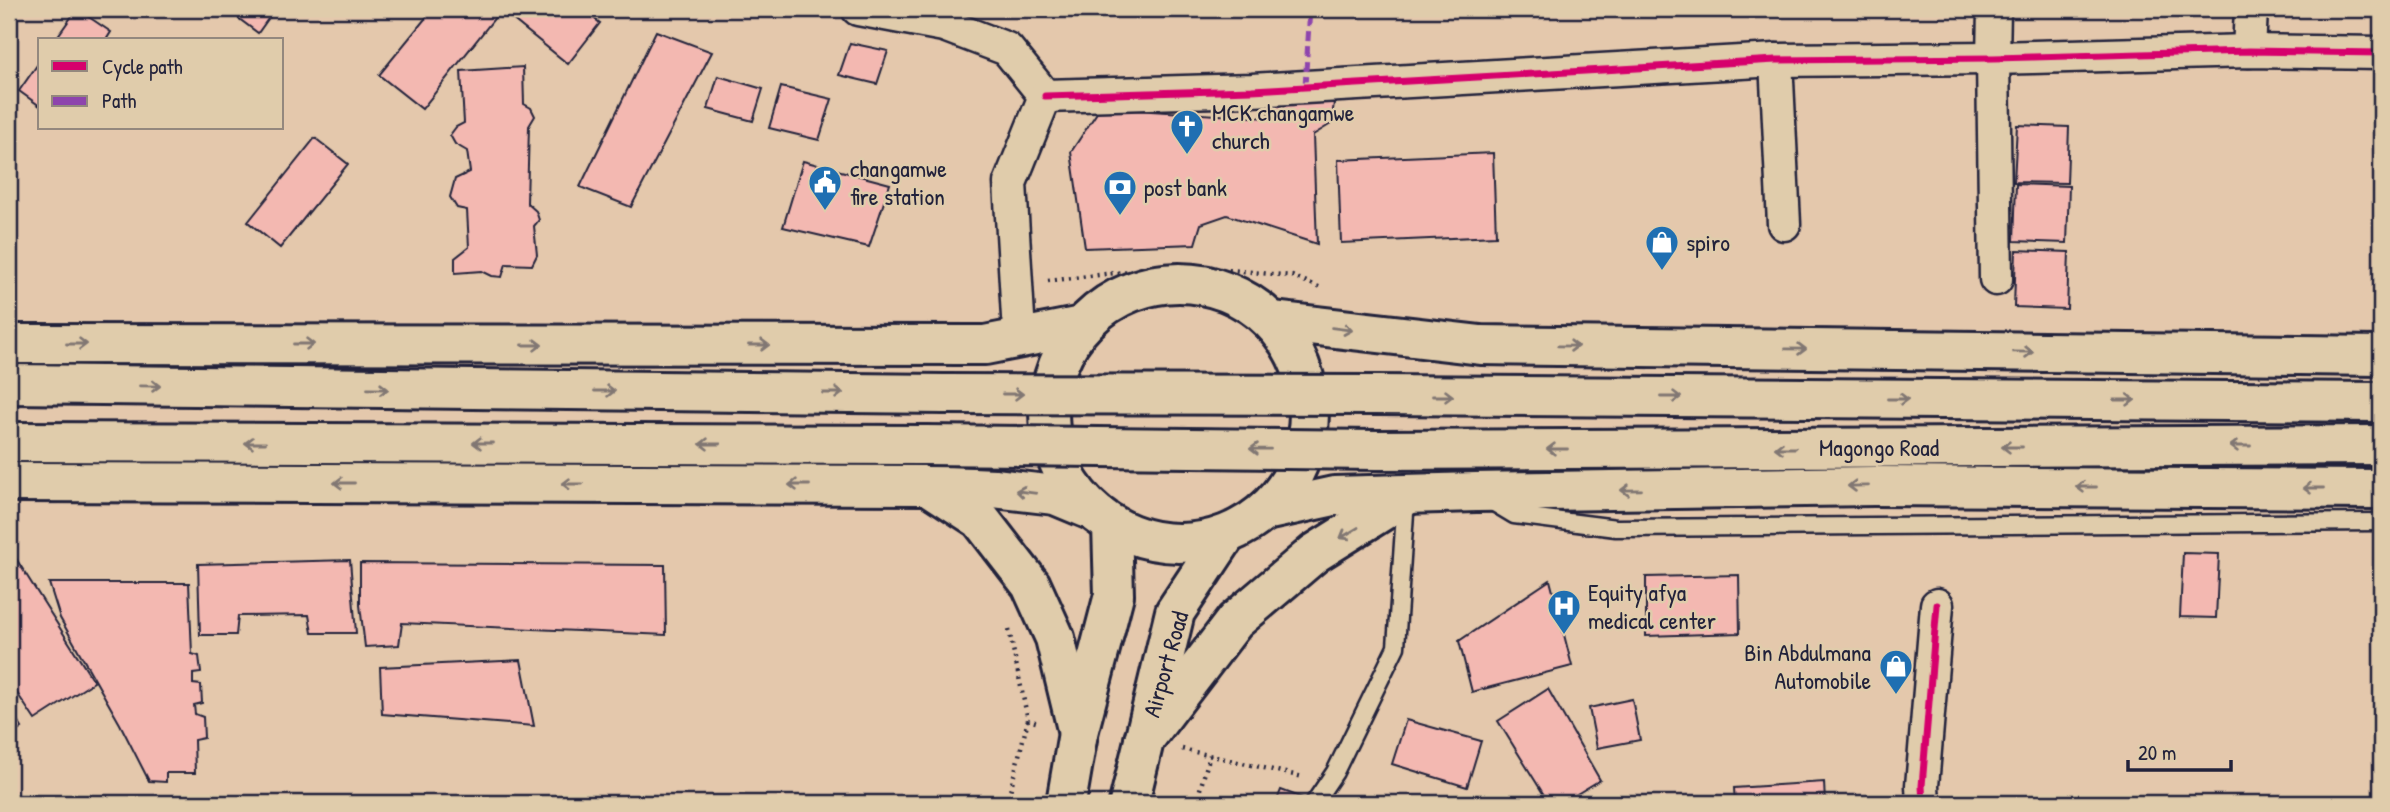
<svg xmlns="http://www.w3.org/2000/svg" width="2390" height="812" viewBox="0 0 2390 812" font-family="'Patrick Hand',sans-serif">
	<rect width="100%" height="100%" fill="#e4c8ac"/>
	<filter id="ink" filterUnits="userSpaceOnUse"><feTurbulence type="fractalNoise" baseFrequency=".0143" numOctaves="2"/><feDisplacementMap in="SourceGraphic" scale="14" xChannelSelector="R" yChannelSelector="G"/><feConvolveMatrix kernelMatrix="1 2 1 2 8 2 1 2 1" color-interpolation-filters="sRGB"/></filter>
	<g filter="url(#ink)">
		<g fill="#f3b8b1" stroke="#22223b" stroke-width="2">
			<polygon points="77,9 111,32 106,40 55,40"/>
			<polygon points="245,9 275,9 258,33 238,18"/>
			<polygon points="433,9 581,9 600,23 568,64 501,10 422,109 379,75"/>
			<polygon points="656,31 712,52 631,207 580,187"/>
			<polygon points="850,43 888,51 877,84 839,75"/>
			<polygon points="40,61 40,106 19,91"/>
			<polygon points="523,67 524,104 531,108 535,116 529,126 527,203 536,211 539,220 534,226 537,255 532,265 506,264 502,277 492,276 482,271 455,273 455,258 469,247 467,210 457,208 450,197 455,179 470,172 467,151 455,144 450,135 456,127 464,123 461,71"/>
			<polygon points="718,76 763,89 753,121 708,109"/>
			<polygon points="781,87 832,99 819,140 769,128"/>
			<polygon points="1335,96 1331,124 1313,135 1317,244 1227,215 1201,224 1195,244 1085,248 1071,152 1100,108 1268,118 1270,102"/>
			<polygon points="2017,125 2069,127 2067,183 2014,182"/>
			<polygon points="315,138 348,164 280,248 248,222"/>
			<polygon points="1493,153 1496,236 1341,243 1338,160"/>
			<polygon points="803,161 890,184 869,247 783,227"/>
			<polygon points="2016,184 2069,186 2067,243 2014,241"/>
			<polygon points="2016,250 2069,252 2067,309 2014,307"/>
			<polygon points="2183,553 2219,554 2216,618 2180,617"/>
			<polygon points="15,557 94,682 35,720 9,681 9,562"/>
			<polygon points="350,560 356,633 312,633 309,615 238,616 236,635 200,635 198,564"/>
			<polygon points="360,563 665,565 666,635 402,623 399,645 365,647 360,605"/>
			<polygon points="1739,575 1740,633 1646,636 1646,577"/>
			<polygon points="1550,580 1572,666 1472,692 1459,641"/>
			<polygon points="49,583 189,583 192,654 199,656 201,673 193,674 193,684 201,685 202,703 194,705 195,714 203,717 204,738 194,740 195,773 166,773 166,782 149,781 120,724 60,618"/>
			<polygon points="521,660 534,726 382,714 380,667"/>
			<polygon points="1548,689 1600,780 1562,803 1549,803 1498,721"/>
			<polygon points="1632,699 1640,740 1597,748 1589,708"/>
			<polygon points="9,707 22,728 9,737"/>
			<polygon points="1406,720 1481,741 1467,787 1392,764"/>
			<polygon points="1824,782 1825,803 1735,803 1734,788"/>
			<polygon points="1281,790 1316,803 1276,803"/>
		</g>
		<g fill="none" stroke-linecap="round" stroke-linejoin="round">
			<defs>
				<g id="lane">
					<polyline points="1489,500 1514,515 1616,528 2381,522"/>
					<polyline points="1314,803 1335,772 1396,647 1406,498"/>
				</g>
				<g id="street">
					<polyline points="858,9 944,25 1007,49 1045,96 1010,183 1018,317 1022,339"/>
					<polyline points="1994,9 1993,58 1996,279"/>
					<polyline points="2249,51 2251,9"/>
					<polyline points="1776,60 1784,224"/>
					<polyline points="1045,96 1252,90 1776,60 1993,58 2249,51 2381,53"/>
					<polyline points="1923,803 1922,786 1937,605"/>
				</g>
				<g id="secondary">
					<circle cx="1179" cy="413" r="130"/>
					<polyline points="1274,321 1481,345 2381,356"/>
					<polyline points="9,344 985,345 1082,326"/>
					<polyline points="9,384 944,394"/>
					<polyline points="1375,395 2381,402"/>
					<polyline points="9,442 925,445"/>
					<polyline points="1377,450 2381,445"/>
					<polyline points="9,482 928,485 994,488 1055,495 1091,510"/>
					<polyline points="928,485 980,519 1031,585 1055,638 1078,733"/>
					<polyline points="1265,511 1334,496 1476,492 1874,486 2381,489"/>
					<polyline points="1144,740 1235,621 1315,553 1406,496"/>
					<polyline points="1066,803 1078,733 1114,595 1112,525"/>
					<polyline points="1129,803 1175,612 1226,535"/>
				</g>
			</defs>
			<use href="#lane" stroke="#22223b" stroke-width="21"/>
			<use href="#street" stroke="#22223b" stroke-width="37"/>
			<use href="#secondary" stroke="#22223b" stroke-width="44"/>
			<g stroke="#22223b" stroke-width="4.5" stroke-dasharray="2 5" stroke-linecap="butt">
				<polyline points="1048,281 1181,265 1292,276 1319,287"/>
				<polyline points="1009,630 1028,720 1039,723"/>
				<polyline points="1182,749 1303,777"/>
				<polyline points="1007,803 1028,720"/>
				<polyline points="1196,803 1210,755"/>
			</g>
			<use href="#lane" stroke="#e0ccab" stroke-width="16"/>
			<use href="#street" stroke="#e0ccab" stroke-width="32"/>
			<use href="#secondary" stroke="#e0ccab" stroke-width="38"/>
			<defs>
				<g id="secondary-bridge">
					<polyline points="944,394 1375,395"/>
					<polyline points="925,445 1377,450"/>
				</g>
			</defs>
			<use href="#secondary-bridge" stroke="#22223b" stroke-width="44" stroke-linecap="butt"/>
			<use href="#secondary-bridge" stroke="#e0ccab" stroke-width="38"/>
			<polyline stroke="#8e44ad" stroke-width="5" stroke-dasharray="10 5" stroke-linecap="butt" points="1305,86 1310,9"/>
			<defs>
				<g id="cycleway">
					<polyline points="1045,96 1252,90 1776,60 1993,58 2249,51 2381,53"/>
					<polyline points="1923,803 1922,786 1937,605"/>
				</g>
			</defs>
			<use href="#cycleway" stroke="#e0ccab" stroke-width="11"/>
			<use href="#cycleway" stroke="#d6006c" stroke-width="7"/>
		</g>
		<defs><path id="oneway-shaft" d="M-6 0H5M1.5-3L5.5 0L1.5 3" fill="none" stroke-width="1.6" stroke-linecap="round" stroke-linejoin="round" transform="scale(1.75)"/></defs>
		<g stroke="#817773">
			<use href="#oneway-shaft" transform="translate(1342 329) rotate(7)"/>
			<use href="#oneway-shaft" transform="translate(77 344)"/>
			<use href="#oneway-shaft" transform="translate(304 344)"/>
			<use href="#oneway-shaft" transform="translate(532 345)"/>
			<use href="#oneway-shaft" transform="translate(759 345)"/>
			<use href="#oneway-shaft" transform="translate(1568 346) rotate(1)"/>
			<use href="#oneway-shaft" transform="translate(1796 349) rotate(1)"/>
			<use href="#oneway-shaft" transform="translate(2023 352) rotate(1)"/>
			<use href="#oneway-shaft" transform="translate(150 386) rotate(1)"/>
			<use href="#oneway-shaft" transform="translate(378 389) rotate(1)"/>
			<use href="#oneway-shaft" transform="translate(605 391)"/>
			<use href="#oneway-shaft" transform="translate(833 393)"/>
			<use href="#oneway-shaft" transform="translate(1013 394)"/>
			<use href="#oneway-shaft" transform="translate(1443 396)"/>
			<use href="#oneway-shaft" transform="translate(1671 397)"/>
			<use href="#oneway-shaft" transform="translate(1898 399)"/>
			<use href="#oneway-shaft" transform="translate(2125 400)"/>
			<use href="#oneway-shaft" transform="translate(255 443) rotate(-180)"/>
			<use href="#oneway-shaft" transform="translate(483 443) rotate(-180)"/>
			<use href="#oneway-shaft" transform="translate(710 444) rotate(-180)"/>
			<use href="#oneway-shaft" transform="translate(2240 446) rotate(180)"/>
			<use href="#oneway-shaft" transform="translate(2012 447) rotate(180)"/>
			<use href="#oneway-shaft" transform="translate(1785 448) rotate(180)"/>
			<use href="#oneway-shaft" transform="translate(1260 449) rotate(-179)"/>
			<use href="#oneway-shaft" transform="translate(1557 449) rotate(180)"/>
			<use href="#oneway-shaft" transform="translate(344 483) rotate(-180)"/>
			<use href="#oneway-shaft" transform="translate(572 484) rotate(-180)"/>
			<use href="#oneway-shaft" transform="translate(799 485) rotate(-180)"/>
			<use href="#oneway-shaft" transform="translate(1858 486) rotate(179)"/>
			<use href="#oneway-shaft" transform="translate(2086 487) rotate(-180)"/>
			<use href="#oneway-shaft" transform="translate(2313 488) rotate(-180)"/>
			<use href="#oneway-shaft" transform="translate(1631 490) rotate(179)"/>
			<use href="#oneway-shaft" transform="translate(1026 492) rotate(-173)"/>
			<use href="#oneway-shaft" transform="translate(1349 533) rotate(149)"/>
		</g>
	</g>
	<defs>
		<symbol id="church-pin" viewBox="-11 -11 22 30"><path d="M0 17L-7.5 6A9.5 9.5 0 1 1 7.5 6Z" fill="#1f6fb2" stroke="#e0ccab"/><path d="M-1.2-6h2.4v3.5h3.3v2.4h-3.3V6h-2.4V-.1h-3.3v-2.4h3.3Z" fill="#fff"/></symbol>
		<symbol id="civic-pin" viewBox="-11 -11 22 30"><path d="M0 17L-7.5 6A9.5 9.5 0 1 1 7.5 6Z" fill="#1f6fb2" stroke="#e0ccab"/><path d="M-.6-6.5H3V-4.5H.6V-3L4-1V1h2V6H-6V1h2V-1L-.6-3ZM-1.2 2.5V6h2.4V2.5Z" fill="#fff"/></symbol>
		<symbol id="bank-pin" viewBox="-11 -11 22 30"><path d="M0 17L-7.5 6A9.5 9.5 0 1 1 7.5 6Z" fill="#1f6fb2" stroke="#e0ccab"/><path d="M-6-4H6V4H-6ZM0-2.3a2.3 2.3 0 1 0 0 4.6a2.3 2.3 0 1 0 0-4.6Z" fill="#fff"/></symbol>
		<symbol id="shop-pin" viewBox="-11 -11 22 30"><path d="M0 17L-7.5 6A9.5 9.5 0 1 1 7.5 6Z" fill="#1f6fb2" stroke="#e0ccab"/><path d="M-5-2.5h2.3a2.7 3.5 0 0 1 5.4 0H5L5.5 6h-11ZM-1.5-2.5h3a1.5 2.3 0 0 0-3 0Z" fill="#fff"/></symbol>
		<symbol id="hospital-pin" viewBox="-11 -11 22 30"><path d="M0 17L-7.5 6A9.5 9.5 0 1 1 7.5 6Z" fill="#1f6fb2" stroke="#e0ccab"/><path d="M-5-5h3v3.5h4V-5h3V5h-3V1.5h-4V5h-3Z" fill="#fff"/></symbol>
	</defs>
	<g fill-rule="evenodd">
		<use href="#church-pin" x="1168" y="107" width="38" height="52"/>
		<use href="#civic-pin" x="806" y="163" width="38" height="52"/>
		<use href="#bank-pin" x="1101" y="168" width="38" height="52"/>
		<use href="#shop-pin" x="1643" y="223" width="38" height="52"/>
		<use href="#hospital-pin" x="1545" y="587" width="38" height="52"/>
		<use href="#shop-pin" x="1877" y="647" width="38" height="52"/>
	</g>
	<g text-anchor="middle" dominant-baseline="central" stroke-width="5" stroke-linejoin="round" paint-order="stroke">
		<g font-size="24" fill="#22223b" stroke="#e0ccab" text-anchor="start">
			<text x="1212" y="112">MCK changamwe<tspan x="1212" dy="28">church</tspan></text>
			<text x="850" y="168">changamwe<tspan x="850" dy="28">fire station</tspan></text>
			<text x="1144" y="187">post bank</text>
			<text x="1686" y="242">spiro</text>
			<text x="1588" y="592">Equity afya<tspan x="1588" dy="28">medical center</tspan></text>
			<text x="1871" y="652" text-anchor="end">Bin Abdulmana<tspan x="1871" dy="28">Automobile</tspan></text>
		</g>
		<g font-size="24" fill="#22223b" stroke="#e0ccab">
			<text x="1879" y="447">Magongo Road</text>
			<text transform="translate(1165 664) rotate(-74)">Airport Road</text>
		</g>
	</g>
	<rect width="2390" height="812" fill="none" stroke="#e0ccab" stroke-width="35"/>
	<rect x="18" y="18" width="2355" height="777" fill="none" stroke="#22223b" stroke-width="2.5" filter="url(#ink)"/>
	<rect x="38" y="38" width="245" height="91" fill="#e0ccab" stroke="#94887e" stroke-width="2"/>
	<rect x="52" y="61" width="35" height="10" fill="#d6006c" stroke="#94887e" stroke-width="2"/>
	<text x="102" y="74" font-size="21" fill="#22223b">Cycle path</text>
	<rect x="52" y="96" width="35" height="10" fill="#8e44ad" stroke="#94887e" stroke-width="2"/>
	<text x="102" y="108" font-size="21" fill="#22223b">Path</text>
	<path d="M2128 760v10h103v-10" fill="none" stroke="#22223b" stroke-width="3.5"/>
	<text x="2138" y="760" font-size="21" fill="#22223b" stroke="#e0ccab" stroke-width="5" paint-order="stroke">20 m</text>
</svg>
